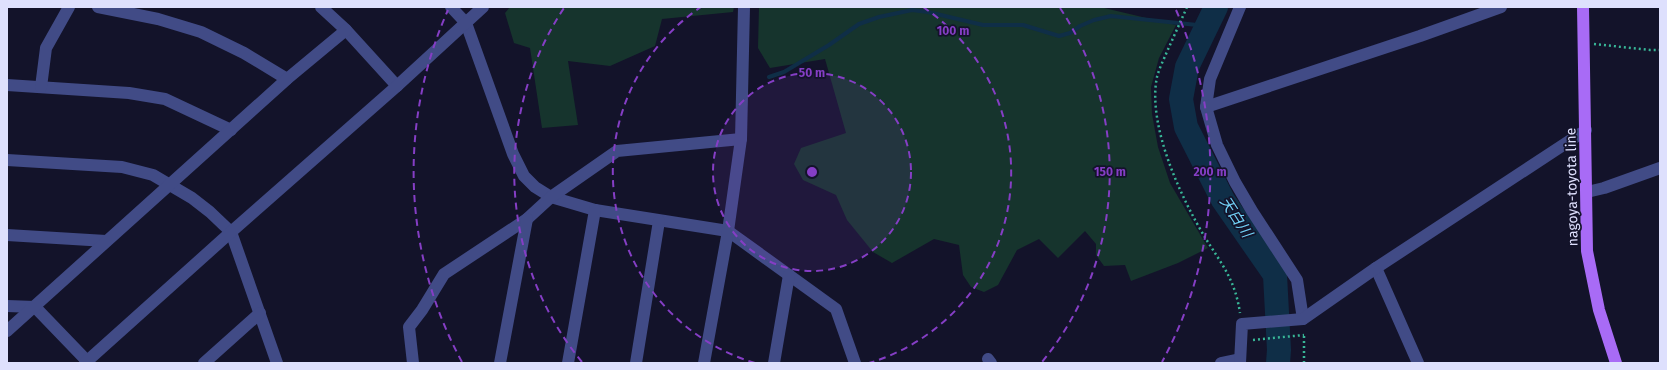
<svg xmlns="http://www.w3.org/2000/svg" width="1667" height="370" viewBox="0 0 1667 370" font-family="'Fira Sans','Noto Sans JP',sans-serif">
	<rect width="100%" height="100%" fill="#13132a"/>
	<g fill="#16342d">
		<polygon points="510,7 734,7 733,12 662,19 655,46 610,66 568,61 578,125 542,128 530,48 514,43 505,13"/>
		<polygon points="759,7 1100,7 1176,25 1159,58 1151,87 1152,114 1158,147 1170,183 1208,248 1178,263 1131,281 1125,265 1104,266 1096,255 1096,244 1085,231 1058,258 1039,239 1017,250 998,285 984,292 971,287 963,275 959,245 934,239 892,263 873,252 847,220 836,195 803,180 794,164 801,148 846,133 825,59 770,68 758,48"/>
	</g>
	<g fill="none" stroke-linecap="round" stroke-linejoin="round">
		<polyline stroke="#0f2e47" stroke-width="4" points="769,77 784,72 829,45 859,24 879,17 912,10 928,12 983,25 1023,25 1059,36 1070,33 1080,26 1094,20 1111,16 1207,26"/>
		<polyline stroke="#0f2e47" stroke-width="24" points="1216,7 1187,67 1181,99 1186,127 1223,200 1275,275 1279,350 1278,363"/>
		<g stroke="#38b697" stroke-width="2.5" stroke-dasharray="2 3" stroke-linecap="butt">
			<path d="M1187,7C1180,23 1173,38 1166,54C1163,61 1159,69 1157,77C1147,125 1181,198 1206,239C1223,266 1235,280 1240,313"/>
			<polyline points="1594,44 1650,50 1660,50"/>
			<polyline points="1253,340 1304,335"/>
			<polyline points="1304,363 1304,334"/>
		</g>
		<g stroke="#414b86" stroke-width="12">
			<polyline points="98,7 158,19 201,32 244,53 287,79"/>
			<polyline points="321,7 346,30 397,86"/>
			<polyline points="451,7 466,23 513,154 524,176 535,187 551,197 595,210 728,231 836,309 855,363"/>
			<polyline points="1240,7 1210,79 1206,107 1217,145 1235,182 1252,211 1297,280 1303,319"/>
			<polyline points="7,85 129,93 165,99 231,130"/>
			<polyline points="41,87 46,48 69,7"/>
			<polyline points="1206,107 1420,36 1501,7"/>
			<polyline points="7,160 122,167 153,175 192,198 210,212 231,232 277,363"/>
			<polyline points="1587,192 1604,188 1660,168"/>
			<polyline points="7,235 106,241"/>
			<polyline points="1376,268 1418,363"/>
			<polyline points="7,306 35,307 87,361"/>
			<polyline points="7,331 287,79 346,30"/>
			<polyline points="988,359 991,363"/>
			<polyline points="85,363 231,232 397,86 483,7"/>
			<polyline points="204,363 260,313"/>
			<polyline points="413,363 409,327 422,310 444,274 527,219 551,197 617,151 741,139"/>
			<polyline points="500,363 527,219"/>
			<polyline points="568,363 595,210"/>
			<polyline points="636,363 659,221"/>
			<polyline points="704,363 728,231 741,139 744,7"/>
			<polyline points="774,363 789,275"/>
			<polyline points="1221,363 1240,359"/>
			<polyline points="1240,363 1242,324 1303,319 1376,268 1586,130"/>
		</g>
		<polyline stroke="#a86bf6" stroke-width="12" points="1583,7 1587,251 1599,310 1616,363"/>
	</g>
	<circle cx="812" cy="172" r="99" fill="#853ec5" fill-opacity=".12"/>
	<g fill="none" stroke="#853ec5" stroke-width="2" stroke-dasharray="7 5">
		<circle cx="812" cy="172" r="99"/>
		<path d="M755 363A199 199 0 0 1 701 7M923 7A199 199 0 0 1 869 363"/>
		<path d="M582 362A298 298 0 0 1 564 8M1060 8A298 298 0 0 1 1042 362"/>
		<path d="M462 362A398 398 0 0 1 448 10M1176 10A398 398 0 0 1 1162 362"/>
	</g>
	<g text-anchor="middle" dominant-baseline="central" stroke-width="3.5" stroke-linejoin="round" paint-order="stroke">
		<g font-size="14" fill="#dee0fd" stroke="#13132a">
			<text transform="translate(1572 187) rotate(-91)">nagoya-toyota line</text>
		</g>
		<g font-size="15" font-style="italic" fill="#72d2f7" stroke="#13132a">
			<text transform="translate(1236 217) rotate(57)">天白川</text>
		</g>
	</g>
	<circle cx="812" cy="172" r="6" fill="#853ec5" stroke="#13132a" stroke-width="2"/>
	<g font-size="12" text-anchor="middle" font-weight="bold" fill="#853ec5" stroke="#13132a" stroke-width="3.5" stroke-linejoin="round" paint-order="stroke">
		<text x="953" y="35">100 m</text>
		<text x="812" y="77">50 m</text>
		<text x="1110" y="176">150 m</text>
		<text x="1210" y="176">200 m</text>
	</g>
	<rect width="1667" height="370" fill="none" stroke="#dee0fd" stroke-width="16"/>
</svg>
